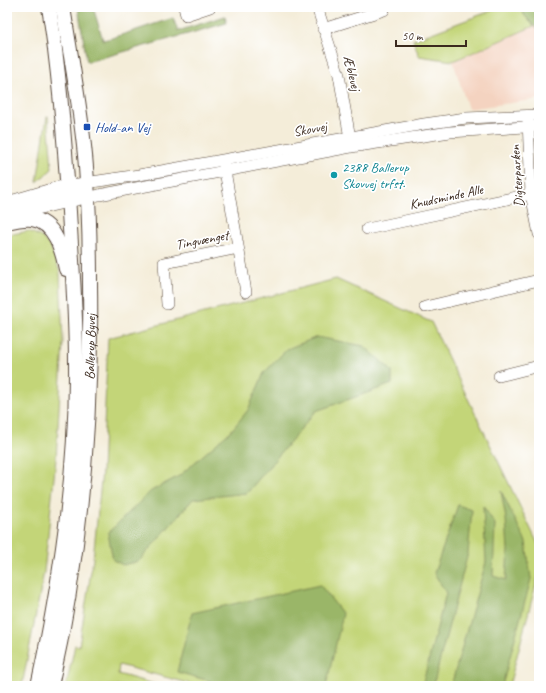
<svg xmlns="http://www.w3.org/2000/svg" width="546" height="693" viewBox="0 0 546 693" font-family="Caveat,sans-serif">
	<rect width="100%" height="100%" fill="#fff"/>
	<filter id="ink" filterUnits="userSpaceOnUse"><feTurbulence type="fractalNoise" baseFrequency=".025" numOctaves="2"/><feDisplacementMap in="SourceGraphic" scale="8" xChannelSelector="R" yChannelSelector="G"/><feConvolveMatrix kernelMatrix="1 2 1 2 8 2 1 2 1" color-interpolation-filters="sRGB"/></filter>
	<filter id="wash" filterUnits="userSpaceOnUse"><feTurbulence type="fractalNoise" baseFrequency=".012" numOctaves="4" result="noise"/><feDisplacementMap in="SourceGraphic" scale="16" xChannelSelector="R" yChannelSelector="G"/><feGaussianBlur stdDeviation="0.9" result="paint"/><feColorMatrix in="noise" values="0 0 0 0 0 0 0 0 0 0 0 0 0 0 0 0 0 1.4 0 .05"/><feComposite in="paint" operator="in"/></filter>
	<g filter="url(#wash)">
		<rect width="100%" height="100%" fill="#f4edd9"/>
		<polygon fill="#f4d3c0" points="534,26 539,31 539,99 468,109 453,61"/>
		<g fill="#c3d578" stroke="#7f804b">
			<polygon points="496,7 520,7 525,16 534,26 453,61 419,56 413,40 496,9"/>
			<polygon points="47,116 48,116 52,169 37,182"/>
			<polygon points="29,231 43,238 51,248 60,272 63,342 56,459 44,572 22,686 7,686 7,235"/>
			<polygon points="336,279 431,322 539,546 539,573 509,686 199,686 119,665 118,674 161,686 66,686 75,645 79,646 93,559 102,472 108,338"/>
		</g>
		<g fill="#9ab668" stroke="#6a7043">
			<polygon points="78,7 93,7 103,40 112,38 173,18 178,31 225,16 227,23 87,62"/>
			<polygon points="520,7 536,7 539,11 539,31 525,16"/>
			<polygon points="317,337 364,346 392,371 392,384 316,411 247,493 193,499 139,561 123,565 113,560 108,533 151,491 179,476 231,431 248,410 264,373 287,349"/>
			<polygon points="501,491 526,542 531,579 502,686 451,686 486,562 483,506 495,524 493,576 506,580 508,550 506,519"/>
			<polygon points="458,505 472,510 468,553 433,686 422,686 446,593 434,573"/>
			<polygon points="320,585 343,614 326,686 228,686 177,672 192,613"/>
		</g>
	</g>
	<g filter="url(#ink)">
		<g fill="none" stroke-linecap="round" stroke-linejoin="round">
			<defs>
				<g id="minor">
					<polyline points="184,7 186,15 210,7"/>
					<polyline points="317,7 339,75 351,144"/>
					<polyline points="323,29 384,10 383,7"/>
					<polyline points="528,119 531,194 539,234"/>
					<polyline points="224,165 246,292"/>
					<polyline points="7,202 58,187 139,175 424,124 466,118 539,115"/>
					<polyline points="11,215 99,195 351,147 450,132 539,126"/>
					<polyline points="367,229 531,194"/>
					<polyline points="167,304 164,263 238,248"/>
					<polyline points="425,307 539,280"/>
					<polyline points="499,376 539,366"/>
				</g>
				<g id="major">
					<path d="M7,209C24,204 77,193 87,182"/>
					<path d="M7,222C15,220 24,218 32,219C55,222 62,250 66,269"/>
					<path d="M38,686C61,581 77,470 76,363C76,312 72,262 69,212C65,143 60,75 49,7"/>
					<path id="s1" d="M51,686C81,554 92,418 90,283C90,245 89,206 86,167C82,113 71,60 63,7"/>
				</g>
			</defs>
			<use href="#minor" stroke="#57473a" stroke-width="12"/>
			<use href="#major" stroke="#57473a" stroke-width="16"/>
			<use href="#minor" stroke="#fff" stroke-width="11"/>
			<use href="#major" stroke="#fff" stroke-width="14"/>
		</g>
	</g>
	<rect fill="#1a4fb4" stroke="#fff" stroke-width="1.5" x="83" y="123" width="8" height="8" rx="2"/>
	<circle fill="#0f9aa8" stroke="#fff" stroke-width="1.5" cx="334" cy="175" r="4"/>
	<g text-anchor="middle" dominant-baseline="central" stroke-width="3.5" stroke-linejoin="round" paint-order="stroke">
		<g font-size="14" fill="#3b2a1e" stroke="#fff">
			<text transform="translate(352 73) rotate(76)">Æblevej</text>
			<text transform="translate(310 129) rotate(-10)">Skovvej</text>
			<text transform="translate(517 176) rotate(-94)">Digterparken</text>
			<text transform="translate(446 197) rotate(-12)">Knudsminde Alle</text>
			<text transform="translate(202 240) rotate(-11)">Tingvænget</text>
			<text stroke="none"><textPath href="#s1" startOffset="342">Ballerup Byvej</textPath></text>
		</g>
		<g font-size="14" fill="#164399" stroke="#fff" text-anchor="start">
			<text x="95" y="127">Hold-an Vej</text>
		</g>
		<g font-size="14" fill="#0d838f" stroke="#fff" text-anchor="start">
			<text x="342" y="167">2388 Ballerup<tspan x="342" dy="16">Skovvej trfst.</tspan></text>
		</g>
	</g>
	<rect width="546" height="693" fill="none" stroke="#fff" stroke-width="24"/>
	<path d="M396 40v6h70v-6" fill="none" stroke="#3b2a1e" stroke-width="2"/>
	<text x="402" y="40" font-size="12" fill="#3b2a1e" stroke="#ffffff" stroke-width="3" paint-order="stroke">50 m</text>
</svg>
